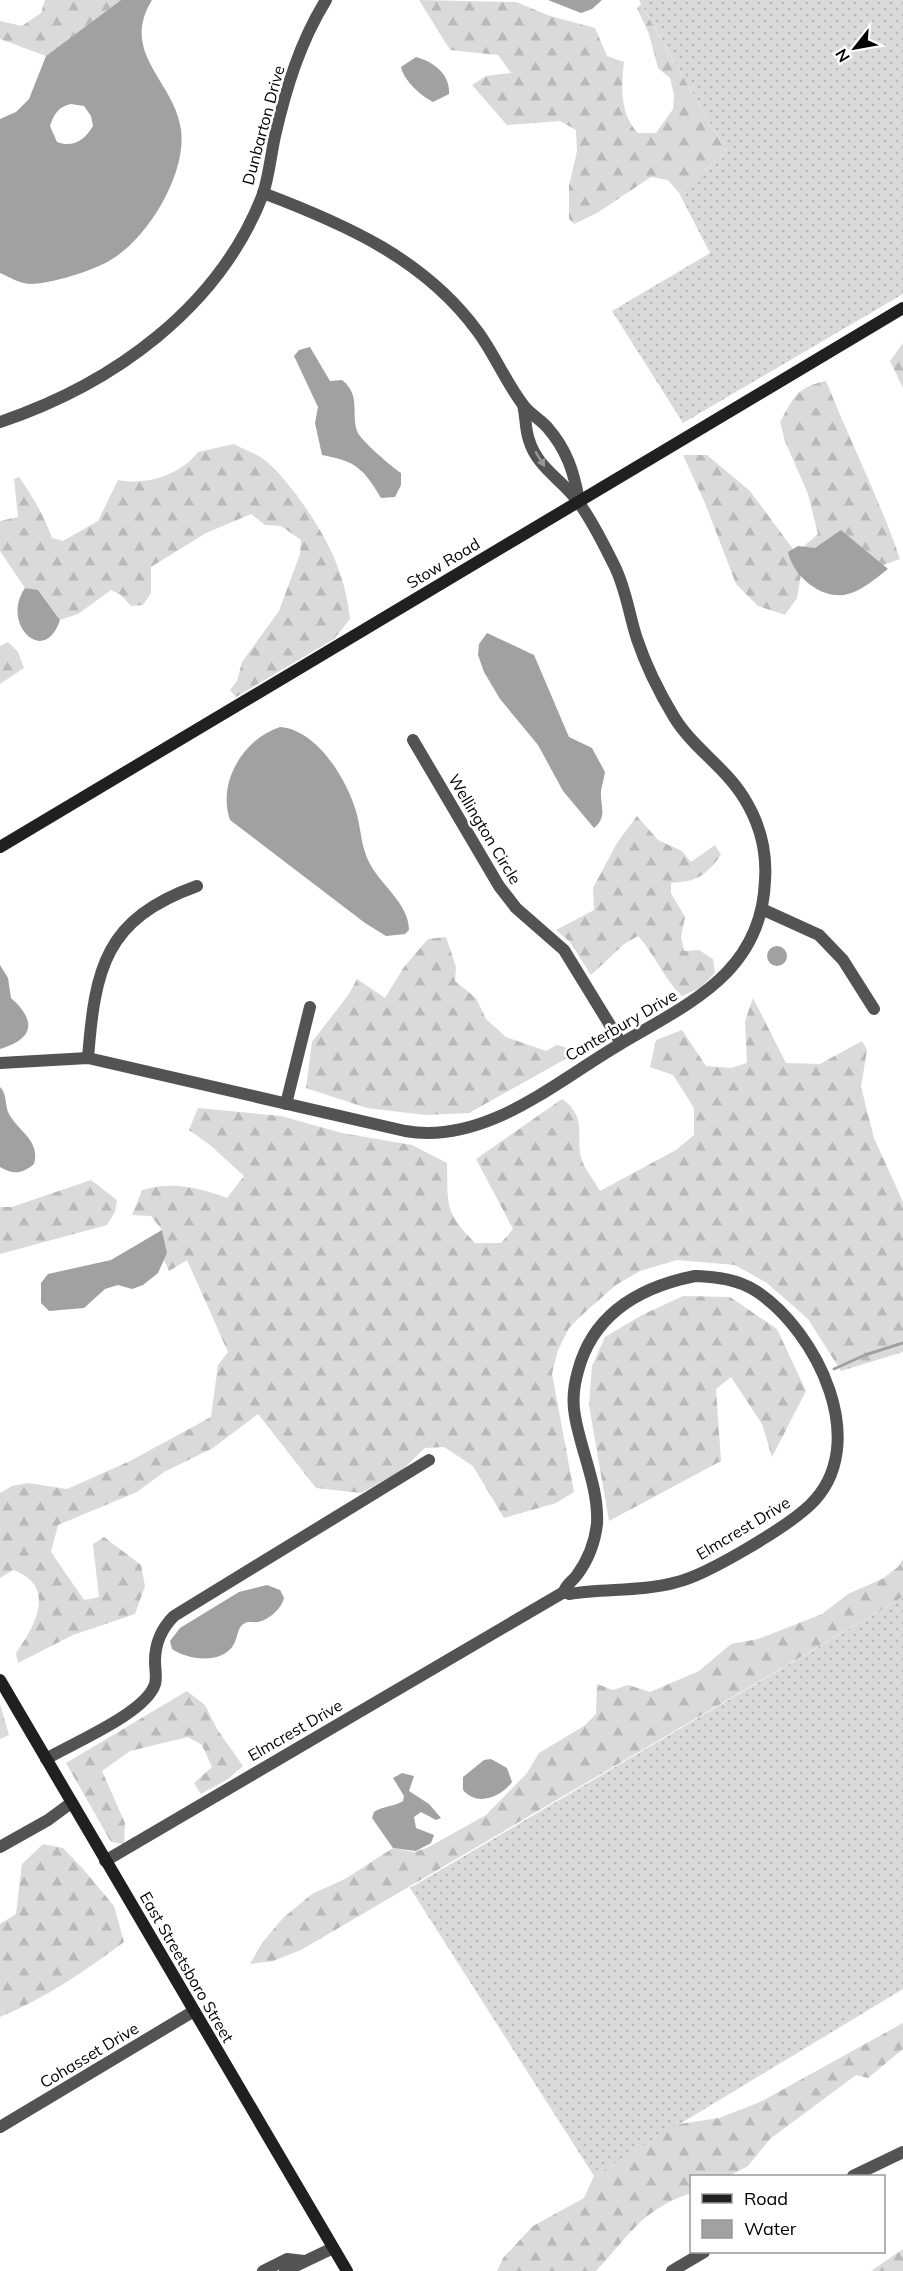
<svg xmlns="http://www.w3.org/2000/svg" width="903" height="2271" viewBox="0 0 903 2271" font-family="Mulish,sans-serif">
	<defs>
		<pattern id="grass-dots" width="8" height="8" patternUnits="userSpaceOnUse" patternTransform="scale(1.5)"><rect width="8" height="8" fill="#dadada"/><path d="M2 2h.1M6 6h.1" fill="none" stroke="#b9b9b9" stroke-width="1.8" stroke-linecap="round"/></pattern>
		<pattern id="forest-firs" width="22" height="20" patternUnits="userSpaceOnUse" patternTransform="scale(1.5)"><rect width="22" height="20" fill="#dadada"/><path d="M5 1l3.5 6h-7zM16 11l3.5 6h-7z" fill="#b9b9b9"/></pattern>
	</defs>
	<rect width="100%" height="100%" fill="#fff"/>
	<g fill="url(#grass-dots)">
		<polygon points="639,0 903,0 903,294 683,423 612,311 710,253 679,193 726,151"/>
		<polygon points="903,1597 903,1989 594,2176 410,1888"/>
	</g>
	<g fill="url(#forest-firs)">
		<polygon points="45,0 121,0 46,56 0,39 0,21 22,26 41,13"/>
		<path d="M419,0L516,2L550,16L595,28L607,56L624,62C621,87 620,115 638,133H656L673,109L674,95L670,78L658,68L649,34L637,8L641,4L726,151L679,193L668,180L651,177L597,213L574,224L569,219V186L577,151L576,130L560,121L507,125L472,85L486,76L511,73L498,55L450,50Z"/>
		<polygon points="903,343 903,388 890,361"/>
		<path d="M826,381C850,441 879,498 900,559L883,565L841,530L803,562L797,598L785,615L758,606L736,584L705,503L683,455H707L750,491L796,553L818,534L808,494L785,441L780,422C794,397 797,387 826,381Z"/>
		<path d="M234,444C243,449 255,453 263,459C276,468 285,481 295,493C324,532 345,569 350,619L334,639L236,697L230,690L237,681L242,662L279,611L300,554L301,540L281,526L265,525L251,514L206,533L151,567V593L143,605L131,606L121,595L111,590L78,614L60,620L39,591L25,588L0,551V521L18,517L14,479L19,477C33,497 44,516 52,538L63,541L98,521L118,480C145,486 181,475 198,452Z"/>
		<polygon points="8,642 18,652 24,668 0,684 0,646"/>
		<path d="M637,816L658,840L682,851L691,862L715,845L721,855C704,877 698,881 671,883V893L685,917L681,937L684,951L699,950L713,959L715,973L700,988L682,996C664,979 655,955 638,936L624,944L591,975L570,942L556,930L594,910L593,888L617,843Z"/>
		<polygon points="446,937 456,967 455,981 476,998 486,1019 506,1037 546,1051 557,1045 565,1047 569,1057 469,1113 426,1115 367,1108 306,1088 312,1042 349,994 357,979 385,998 404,967 428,939"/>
		<path d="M753,998L786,1063L820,1064L862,1041L867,1050L861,1087L874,1138L903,1202V1352L841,1371L808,1319L767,1283L735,1265L677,1260L640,1271L616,1285L583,1314L569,1328L558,1350L552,1374L574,1492L556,1503L504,1518L473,1466L444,1447L425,1448L401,1471L361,1493L316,1488L258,1414L213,1448L164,1472L137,1492L58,1525L51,1552L84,1600L99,1597L93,1544L104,1537L141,1565L145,1586L135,1614L73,1635L18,1663L16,1653C36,1625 57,1586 13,1570L0,1578V1493L12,1486L28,1483L67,1489L130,1461L211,1417L218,1365L228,1352L187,1260L169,1271L163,1258L167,1253L162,1230L151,1216L132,1215L142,1190C172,1181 198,1187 227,1198L244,1176L210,1145L189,1130L198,1108L281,1116L342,1133L412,1145L447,1163C448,1206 444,1211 475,1243H501L513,1229L476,1159L562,1099C590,1119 573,1138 583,1163C587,1172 595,1182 600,1191L676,1150L694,1135V1108L673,1075L650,1067L656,1040L682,1030L706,1066L731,1068L747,1063L745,1021Z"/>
		<polygon points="91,1180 117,1200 115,1212 107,1225 0,1254 0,1207 12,1207"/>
		<polygon points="683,1296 730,1297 777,1329 806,1391 772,1457 762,1424 731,1377 716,1389 721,1461 609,1521 589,1405 592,1366 605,1337 642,1315"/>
		<polygon points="903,1559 903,1597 301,1950 273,1961 250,1964 262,1943 283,1918 312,1894 345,1879 393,1848 414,1852 427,1848 486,1815 527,1773 539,1753 584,1726 596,1714 597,1684 613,1690 628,1685 650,1692 699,1671 731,1644 758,1639 822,1614 848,1594 882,1579 898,1567"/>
		<polygon points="187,1691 205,1705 217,1729 243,1766 228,1779 201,1794 194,1783 212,1767 202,1745 188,1737 130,1751 102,1771 125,1823 124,1844 111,1842 66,1763"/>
		<polygon points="0,1704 9,1735 0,1739"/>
		<path d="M43,1844L63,1848L84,1870L114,1906L124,1942C85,1971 46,1998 0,2017V1924L16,1914L22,1864Z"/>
		<path d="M903,2023V2049L868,2078L856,2075L770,2139L748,2166L729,2176H692L691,2193C641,2210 631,2234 596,2271H497L503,2258L533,2226L584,2198L594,2176L679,2124L719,2118L760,2102Z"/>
		<polygon points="903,2249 903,2271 871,2271"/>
	</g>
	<g fill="#a1a1a1" fill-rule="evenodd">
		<path d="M121,0H152C119,54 175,81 181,130C187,174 147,240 109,261C92,271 50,284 30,284C19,283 9,277 0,273V119L16,112L29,99L46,56ZM71,104L84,106L91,116L93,126C85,140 73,148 57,142L50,126C54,114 58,107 71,104Z"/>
		<polygon points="548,0 602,0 592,9 581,13"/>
		<path d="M416,57C434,62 450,74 449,94L433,102C421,96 404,81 401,67Z"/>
		<path d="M310,347L330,381L342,380C361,395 351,412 357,431C360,440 392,467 401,473V485L395,497L381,498C364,469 356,461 322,455L315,423L318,407L294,356L299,350Z"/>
		<path d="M841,530L888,569C876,578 863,590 848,594C822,601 793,576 788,552L798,546L815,548Z"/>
		<path d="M25,588L38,590L60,620C44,668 0,623 25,588Z"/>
		<path d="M487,633L534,655L569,737L592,748L605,772C604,778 602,785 601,791C600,807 608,816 594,828L563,791L538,745L500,699L484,672L478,655L479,644Z"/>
		<path d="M280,727C317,730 346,778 356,811C361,828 361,848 370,864C381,885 409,904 409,930L405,934L386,936L365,923L230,820C217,783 243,739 280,727Z"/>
		<circle cx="777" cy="956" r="10"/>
		<path d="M0,965L8,978L11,998C37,1021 34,1039 0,1049Z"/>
		<path d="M0,1087C8,1095 4,1105 9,1114C18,1131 41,1141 34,1164C22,1174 13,1175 0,1167Z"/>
		<polygon points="162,1230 167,1253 158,1273 143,1285 132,1289 118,1285 105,1289 84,1308 49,1311 41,1303 41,1283 48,1274 111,1260"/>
		<path d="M267,1585L280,1590L284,1598C282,1608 269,1620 258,1622C254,1623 249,1621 245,1623C237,1627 238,1637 234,1644C222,1665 188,1660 172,1649L170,1641L180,1628L239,1592Z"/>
		<path d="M491,1759L507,1768L512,1782C501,1797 477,1807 463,1790V1777L484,1760Z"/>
		<path d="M402,1773L414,1776L409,1791L429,1804L441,1818L436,1820L421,1812L414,1817L416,1828L434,1835L431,1843L416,1851L393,1848L372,1818L374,1812C383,1806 393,1807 403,1801L404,1796L393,1778Z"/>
	</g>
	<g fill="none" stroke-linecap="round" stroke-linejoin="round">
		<polyline stroke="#a1a1a1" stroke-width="3" points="834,1369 865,1355 903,1343"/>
		<g stroke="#535353" stroke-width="12">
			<path d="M263,193C345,224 425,259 478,332C495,355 506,383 524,406C530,414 540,419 547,427C567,450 574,472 579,501"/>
			<path d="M0,422C113,384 219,308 263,194C269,176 271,154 275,136C286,88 300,42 326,0"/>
			<polyline points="413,740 499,886 516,908 564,950 621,1043"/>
			<polyline points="764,910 819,935 843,960 874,1009"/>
			<path d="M88,1058C95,968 105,919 197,886"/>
			<path d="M0,1063L88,1058L405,1131C484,1145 553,1084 617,1046C687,1004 762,974 765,880C767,851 759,822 744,798C725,767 693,748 674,717C659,692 646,666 637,639C629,615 626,588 614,565C604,545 593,522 579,503C564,481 537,468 529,440C525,429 526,416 523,405"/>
			<polyline points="286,1104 310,1007"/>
			<path d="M695,1276C717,1277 737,1279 756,1291C817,1331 873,1445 810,1505C787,1527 707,1575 677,1582C642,1592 605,1588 569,1594L564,1592C566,1584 573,1581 577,1575C588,1560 595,1541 597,1524C599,1487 581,1452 575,1416C572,1401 574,1385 578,1371C593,1314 640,1287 695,1276Z"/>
			<path d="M46,1759C73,1743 146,1713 155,1684C157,1678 155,1669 155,1661C155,1644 162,1628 174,1616L429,1460"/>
			<polyline points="0,1847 48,1820 71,1803"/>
			<polyline points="105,1861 564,1592"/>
			<polyline points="0,2127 194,2011"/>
			<polyline points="853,2176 903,2152"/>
			<polyline points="263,2271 287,2259 304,2261"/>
			<polyline points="285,2271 333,2248"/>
			<polyline points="672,2271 704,2252"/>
		</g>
		<g stroke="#202020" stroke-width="12">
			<polyline points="0,847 903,308"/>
			<polyline points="0,1680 347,2271"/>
		</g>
	</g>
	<defs><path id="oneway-solid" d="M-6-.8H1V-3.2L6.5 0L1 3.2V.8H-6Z" transform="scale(1.5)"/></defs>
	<use fill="#989898" href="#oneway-solid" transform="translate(540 459) rotate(59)"/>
	<g text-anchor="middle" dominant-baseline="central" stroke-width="5" stroke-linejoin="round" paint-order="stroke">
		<g font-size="16" fill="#000" stroke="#fff">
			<text transform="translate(263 125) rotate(-75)">Dunbarton Drive</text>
			<text transform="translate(443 563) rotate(-31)">Stow Road</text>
			<text transform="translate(485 829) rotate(59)">Wellington Circle</text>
			<text transform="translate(621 1025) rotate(-30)">Canterbury Drive</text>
			<text transform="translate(743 1528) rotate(-31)">Elmcrest Drive</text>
			<text transform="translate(295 1730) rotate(-30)">Elmcrest Drive</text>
			<text transform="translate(187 1967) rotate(60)">East Streetsboro Street</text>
			<text transform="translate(89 2055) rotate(-31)">Cohasset Drive</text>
		</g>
	</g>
	<rect x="690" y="2175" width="195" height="78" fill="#ffffff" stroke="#999999" stroke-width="1.5"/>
	<rect x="702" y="2194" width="30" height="9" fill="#202020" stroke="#999999" stroke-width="1.5"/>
	<text x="744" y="2205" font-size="18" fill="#000000">Road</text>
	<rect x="702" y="2220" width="30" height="18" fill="#a1a1a1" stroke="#999999" stroke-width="1.5"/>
	<text x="744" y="2235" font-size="18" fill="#000000">Water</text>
	<g transform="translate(855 48) rotate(239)" stroke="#ffffff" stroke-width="4.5" paint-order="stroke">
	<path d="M0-4.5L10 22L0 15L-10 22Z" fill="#000000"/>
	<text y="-9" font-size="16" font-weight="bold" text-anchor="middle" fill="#000000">N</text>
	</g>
</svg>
